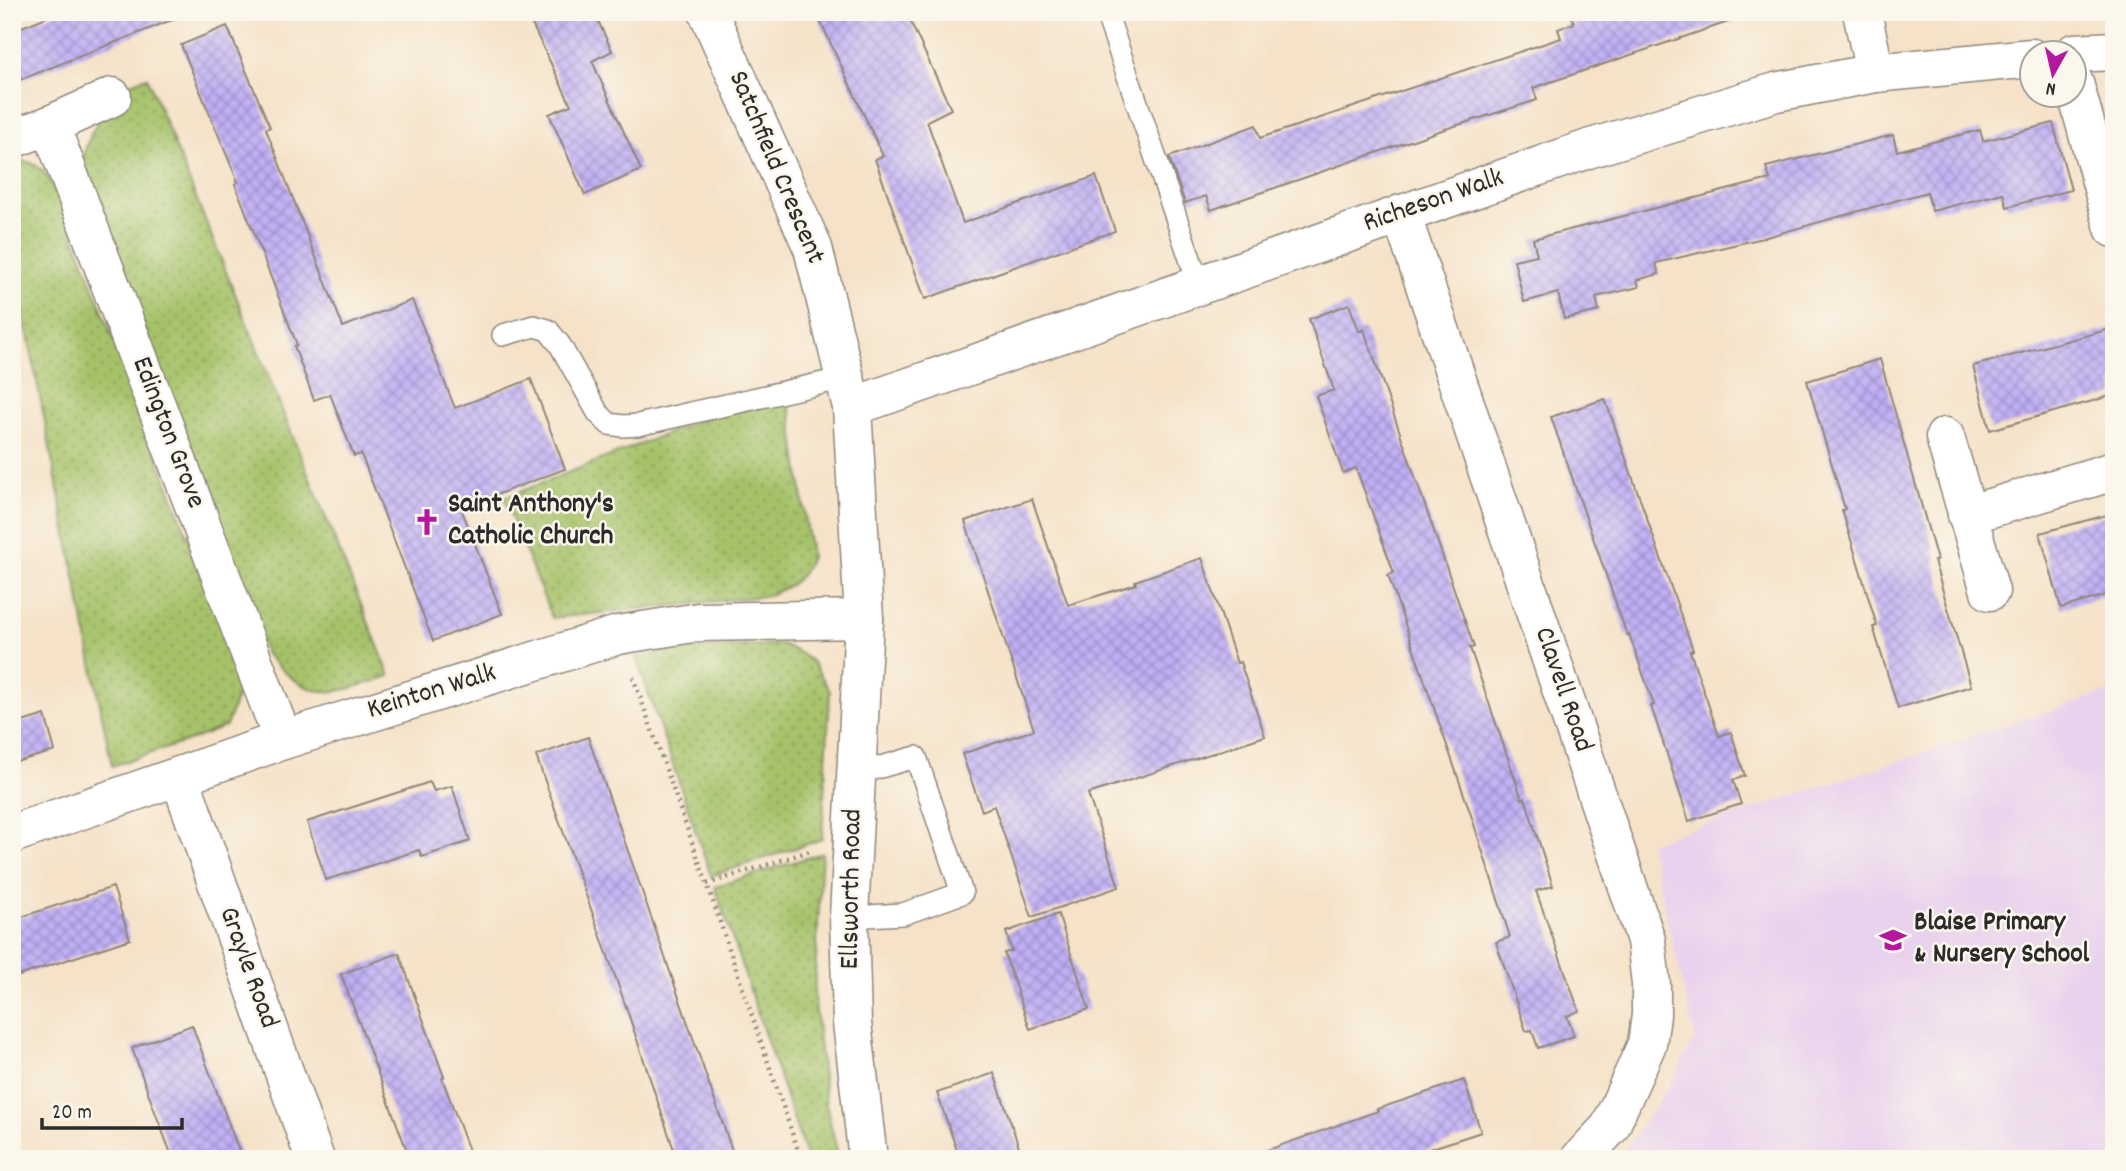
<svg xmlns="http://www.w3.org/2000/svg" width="2126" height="1171" viewBox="0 0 2126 1171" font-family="Dekko,sans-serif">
	<defs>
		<pattern id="grass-dots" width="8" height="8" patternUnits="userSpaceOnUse" patternTransform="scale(1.75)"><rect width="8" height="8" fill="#a6c269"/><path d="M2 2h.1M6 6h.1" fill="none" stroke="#879e57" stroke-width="1.8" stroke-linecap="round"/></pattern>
		<pattern id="building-cross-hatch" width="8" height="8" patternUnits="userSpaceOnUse" patternTransform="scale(1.75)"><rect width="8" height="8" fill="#c0aff5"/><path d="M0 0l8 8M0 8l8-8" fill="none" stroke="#9c8fc7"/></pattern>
	</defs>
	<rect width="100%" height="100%" fill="#fbf7ec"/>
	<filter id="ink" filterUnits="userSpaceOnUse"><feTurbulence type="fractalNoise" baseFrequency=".0143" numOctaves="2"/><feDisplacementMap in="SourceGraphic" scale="14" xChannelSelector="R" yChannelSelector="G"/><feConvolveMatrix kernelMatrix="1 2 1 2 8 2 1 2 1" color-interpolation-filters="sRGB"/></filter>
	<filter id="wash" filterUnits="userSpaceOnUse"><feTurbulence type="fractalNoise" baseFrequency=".00686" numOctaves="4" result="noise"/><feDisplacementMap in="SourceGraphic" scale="28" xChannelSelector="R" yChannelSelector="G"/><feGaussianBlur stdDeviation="1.57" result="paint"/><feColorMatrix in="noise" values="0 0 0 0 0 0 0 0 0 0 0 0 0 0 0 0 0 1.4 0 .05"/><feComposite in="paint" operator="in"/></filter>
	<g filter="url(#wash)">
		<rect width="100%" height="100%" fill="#f5e2c8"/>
		<polygon fill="#e9d2ed" points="2114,690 2114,1159 1613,1159 1625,1149 1646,1120 1673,1080 1695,1038 1649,843"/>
		<g fill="url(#grass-dots)" stroke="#68764a" stroke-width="2">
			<path d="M147,77L390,676C329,696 313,704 266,654L82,161C87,140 104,103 121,88C128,83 139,80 147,77Z"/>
			<path d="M12,159C43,161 49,177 61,201L235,661L238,694L226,726L194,739L112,766L12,253Z"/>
			<path d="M787,386L811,557C802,581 790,587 766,596L552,618L504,498Z"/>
			<polygon points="782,644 800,653 813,663 830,691 822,839 711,876 636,657 701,648"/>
			<polygon points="822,853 814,995 826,1105 839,1159 807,1159 715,887"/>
		</g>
		<g id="blocks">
			<g fill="url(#building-cross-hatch)">
				<polygon points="59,12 186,12 187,14 12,83 12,31"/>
				<polygon points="526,12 594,12 612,51 592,61 641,170 585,195 549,114 571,105"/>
				<polygon points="816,12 906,12 951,109 927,121 963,223 1096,176 1115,231 925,299 875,159 883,156"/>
				<polygon points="1570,12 1736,12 1737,19 1533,88 1537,100 1442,130 1211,210 1206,196 1185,203 1169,157 1256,125 1260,138 1561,38 1558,29 1574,23"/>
				<polygon points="227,26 270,127 266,129 343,327 412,300 455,408 531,379 565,469 461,508 502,614 433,641 361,454 354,456 330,394 314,400 294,346 297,345 235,184 238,182 181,45"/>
				<polygon points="2053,123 2071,190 2007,207 2003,193 1932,211 1927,192 1763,238 1656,263 1659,274 1637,280 1639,287 1596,297 1599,311 1564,319 1558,293 1524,302 1514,260 1537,255 1533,239 1770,179 1766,167 1893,135 1897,151 1980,130 1983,141"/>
				<polygon points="1349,304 1359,331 1364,330 1390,404 1474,647 1470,648 1522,799 1525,798 1553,886 1536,891 1579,1011 1567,1016 1574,1036 1538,1048 1532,1030 1526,1031 1496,942 1510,937 1471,815 1388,575 1394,573 1356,468 1343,473 1316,396 1334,390 1309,319"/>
				<polygon points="2114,328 2114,395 1990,430 1973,366"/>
				<polygon points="1880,359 1937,560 1934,561 1971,686 1898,708 1873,627 1877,626 1842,510 1845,509 1807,381"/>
				<polygon points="1605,399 1693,650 1690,651 1719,736 1731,732 1745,776 1733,780 1741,804 1689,821 1651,706 1654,705 1629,634 1627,635 1551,417"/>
				<polygon points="1032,499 1068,605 1136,584 1135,581 1202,558 1237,663 1240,662 1265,736 1088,794 1119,887 1032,917 994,806 982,811 962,754 1034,730 965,521"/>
				<polygon points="2114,513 2114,593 2061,608 2040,533"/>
				<polygon points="45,715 55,751 12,763 12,725"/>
				<polygon points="588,737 634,868 735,1159 677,1159 624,1001 536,756"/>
				<polygon points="430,782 434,791 452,786 470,841 422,857 419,850 326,880 307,822"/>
				<polygon points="113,887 130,939 12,978 12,920"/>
				<polygon points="1058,914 1089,1009 1030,1029 1004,953 1012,951 1006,932"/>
				<polygon points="399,953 444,1077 442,1078 472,1159 410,1159 341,974"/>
				<polygon points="192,1025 215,1087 242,1159 173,1159 154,1109 132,1048"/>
				<polygon points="994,1073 1023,1159 960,1159 937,1093"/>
				<polygon points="1464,1080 1481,1132 1399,1159 1260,1159 1259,1153 1378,1111 1377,1109"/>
			</g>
		</g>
	</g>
	<g filter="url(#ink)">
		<use href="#blocks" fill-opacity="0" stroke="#90867a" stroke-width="2"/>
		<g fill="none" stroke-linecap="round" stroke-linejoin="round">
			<defs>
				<g id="lane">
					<polyline points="1106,12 1199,285"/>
					<polyline points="503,335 534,326 548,330 560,345 598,413 609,424 623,426 638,425 845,378"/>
					<polyline points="849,917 903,914 962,893 916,757 856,774"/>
				</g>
				<g id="street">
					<polyline points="708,12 813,248 852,407 864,619 849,917 852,1023 868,1159"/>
					<polyline points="1862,12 1875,73"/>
					<polyline points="2074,53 2114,51"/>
					<polyline points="2074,83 2114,228"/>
					<polyline points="50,125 283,740"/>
					<polyline points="12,139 50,125 112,97"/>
					<polyline points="1401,214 1646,940 1651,984 1651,1015 1647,1044 1610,1127 1580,1159"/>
					<polyline points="852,407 1591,148 1776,92 1875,73 2032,58"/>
					<polyline points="1945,437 1990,591"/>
					<polyline points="1967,515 2114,471"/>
					<polyline points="180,778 315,1159"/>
					<polyline points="12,834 283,740 618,635 699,622 864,619"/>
				</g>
			</defs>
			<use href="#lane" stroke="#90867a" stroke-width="24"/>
			<use href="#street" stroke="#90867a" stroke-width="41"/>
			<g stroke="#90867a" stroke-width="4.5" stroke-dasharray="2 5" stroke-linecap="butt">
				<polyline points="633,677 707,884 801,1159"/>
				<polyline points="707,884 810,851"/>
			</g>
			<use href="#lane" stroke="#fff" stroke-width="21"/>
			<use href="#street" stroke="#fff" stroke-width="38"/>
		</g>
	</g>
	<defs>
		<symbol id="church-bare" viewBox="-9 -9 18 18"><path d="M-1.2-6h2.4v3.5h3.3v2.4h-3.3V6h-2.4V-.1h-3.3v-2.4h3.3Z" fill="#b5179e" stroke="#fbf7ec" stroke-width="2.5" paint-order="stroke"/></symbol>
		<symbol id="school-bare" viewBox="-9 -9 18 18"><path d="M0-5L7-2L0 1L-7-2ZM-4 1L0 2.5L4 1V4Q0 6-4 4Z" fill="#b5179e" stroke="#fbf7ec" stroke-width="2.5" paint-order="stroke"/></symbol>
	</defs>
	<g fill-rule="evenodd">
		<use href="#church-bare" x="408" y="503" width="38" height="38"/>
		<use href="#school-bare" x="1874" y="921" width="38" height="38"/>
	</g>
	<g text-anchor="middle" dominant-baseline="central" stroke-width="5" stroke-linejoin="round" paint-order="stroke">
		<g font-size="28" fill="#2b2b2b" stroke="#fbf7ec">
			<text transform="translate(775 168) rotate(67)">Satchfield Crescent</text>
			<text transform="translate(1434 202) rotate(-19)">Richeson Walk</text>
			<text transform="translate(167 433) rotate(69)">Edington Grove</text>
			<text transform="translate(1562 690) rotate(71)">Clavell Road</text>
			<text transform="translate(432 693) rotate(-17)">Keinton Walk</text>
			<text transform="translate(853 889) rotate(-89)">Ellsworth Road</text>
			<text transform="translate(247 968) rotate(70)">Grayle Road</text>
		</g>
		<g font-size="28" font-weight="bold" fill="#2b2b2b" stroke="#fbf7ec" text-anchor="start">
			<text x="448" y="506">Saint Anthony's<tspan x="448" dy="32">Catholic Church</tspan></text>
			<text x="1914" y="924">Blaise Primary<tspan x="1914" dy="32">&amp; Nursery School</tspan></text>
		</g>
	</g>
	<rect width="2126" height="1171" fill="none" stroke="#fbf7ec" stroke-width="42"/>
	<g transform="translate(2053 74) rotate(188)"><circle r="33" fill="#fbf7ec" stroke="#a8a59f" stroke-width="2"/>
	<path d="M0-5L12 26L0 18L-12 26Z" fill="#b5179e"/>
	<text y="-10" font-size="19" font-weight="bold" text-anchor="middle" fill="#2b2b2b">N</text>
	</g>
	<path d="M42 1118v10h140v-10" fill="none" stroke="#2b2b2b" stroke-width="3.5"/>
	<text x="52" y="1118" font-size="21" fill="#2b2b2b" stroke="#fbf7ec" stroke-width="5" paint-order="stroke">20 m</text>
</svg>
